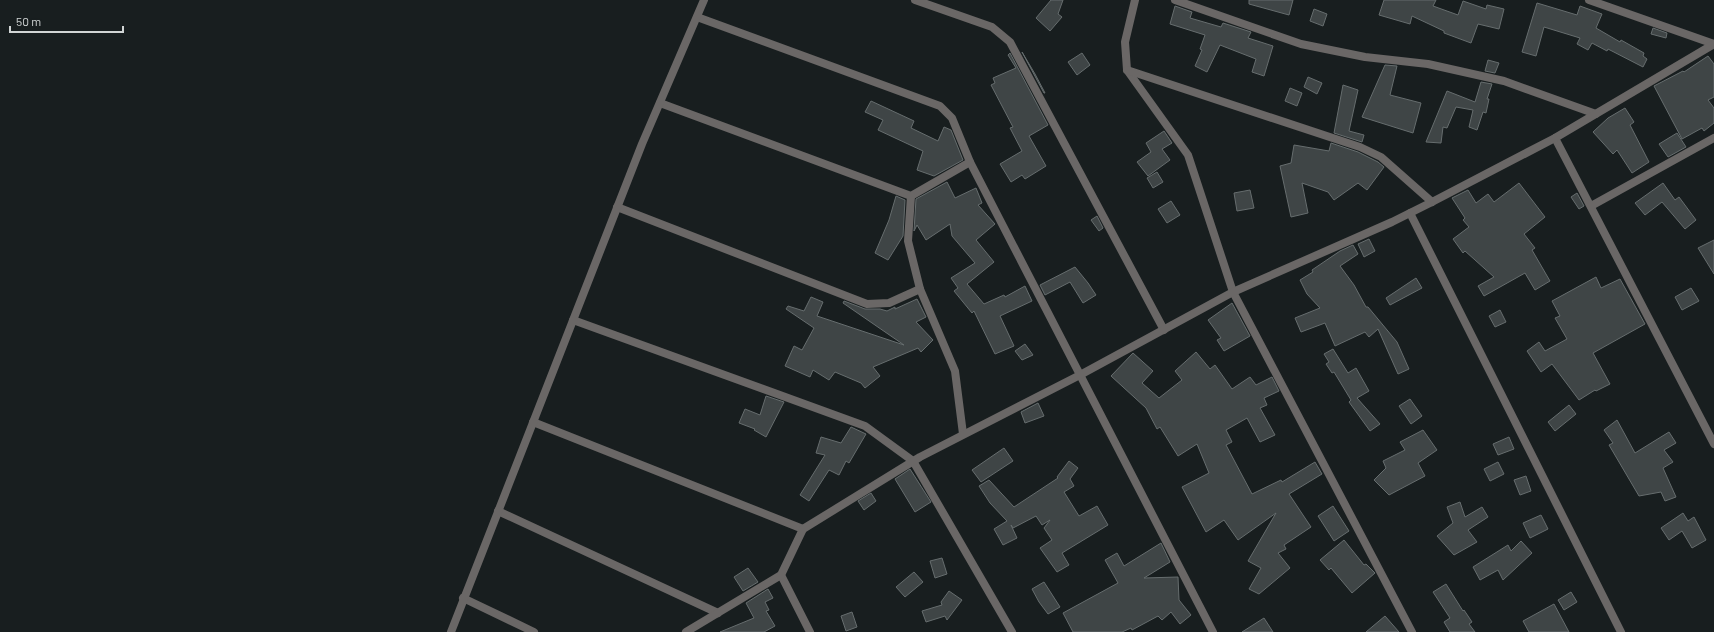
<svg xmlns="http://www.w3.org/2000/svg" width="1714" height="632" viewBox="0 0 1714 632" font-family="Barlow,sans-serif">
	<rect width="100%" height="100%" fill="#181e1f"/>
	<g fill="#3f4546" stroke="#666d6e">
		<polygon points="1051,0 1063,0 1058,14 1062,17 1050,31 1036,18"/>
		<polygon points="1249,0 1293,0 1289,15 1249,4"/>
		<polygon points="1384,0 1436,0 1433,6 1458,15 1463,1 1486,9 1487,5 1504,9 1499,29 1478,24 1471,43 1444,33 1444,31 1412,16 1410,24 1379,15"/>
		<polygon points="1537,3 1577,15 1580,6 1602,14 1596,28 1620,42 1621,40 1644,53 1643,56 1647,59 1643,67 1608,49 1607,51 1592,43 1588,50 1577,44 1580,38 1544,27 1536,56 1522,52"/>
		<polygon points="1175,6 1192,12 1190,18 1221,27 1223,23 1251,32 1248,38 1273,46 1264,76 1252,72 1256,59 1220,45 1207,72 1195,66 1202,50 1200,49 1205,35 1170,24"/>
		<polygon points="1314,9 1327,14 1323,26 1310,21"/>
		<polygon points="1653,28 1667,33 1666,38 1651,34"/>
		<polygon points="1022,52 1035,74 1045,93 1044,93"/>
		<polygon points="1010,53 1048,125 1029,136 1046,166 1025,179 1022,175 1011,182 1000,164 1022,151 1010,128 1013,127 991,85 995,83 993,78 1016,68 1008,55"/>
		<polygon points="1082,53 1090,65 1077,75 1068,62"/>
		<polygon points="1708,56 1714,64 1714,97 1708,100 1714,108 1714,123 1704,131 1702,128 1682,139 1654,86 1683,71 1684,72"/>
		<polygon points="1488,60 1499,63 1495,73 1485,71"/>
		<polygon points="1385,65 1397,66 1390,95 1421,103 1413,133 1362,117"/>
		<polygon points="1308,77 1322,83 1317,94 1304,87"/>
		<polygon points="1481,82 1492,84 1487,99 1489,99 1486,113 1483,112 1477,130 1469,127 1473,110 1456,107 1447,128 1443,127 1441,143 1426,142 1447,91 1475,102"/>
		<polygon points="1343,85 1358,90 1349,131 1364,135 1362,142 1334,133"/>
		<polygon points="1290,88 1302,93 1297,106 1285,101"/>
		<polygon points="871,101 914,121 911,128 938,141 944,127 951,130 963,160 934,176 917,170 923,151 878,130 883,120 865,112"/>
		<polygon points="1625,108 1634,122 1630,125 1649,162 1632,173 1617,150 1613,154 1593,132 1608,118"/>
		<polygon points="1164,131 1172,143 1162,149 1170,160 1148,176 1137,162 1151,152 1146,143"/>
		<polygon points="1677,133 1686,147 1668,157 1659,144"/>
		<polygon points="1331,143 1358,152 1378,162 1384,167 1367,190 1358,183 1334,200 1328,192 1302,183 1308,213 1291,217 1280,166 1291,163 1294,145 1329,151"/>
		<polygon points="1157,172 1163,182 1153,188 1147,178"/>
		<polygon points="947,182 955,198 976,188 982,203 978,205 995,224 976,240 994,262 967,284 984,304 1004,295 1005,297 1025,286 1032,301 1000,316 1014,346 995,354 974,311 972,313 954,291 958,288 951,278 975,263 952,236 950,224 926,240 917,225 914,231 916,199"/>
		<polygon points="1519,183 1545,217 1524,234 1535,248 1532,250 1550,281 1535,290 1525,273 1484,296 1478,286 1494,277 1465,251 1463,253 1453,239 1469,227 1463,220 1465,218 1452,198 1468,190 1476,203 1488,194 1494,202"/>
		<polygon points="1663,183 1675,200 1679,197 1696,220 1685,229 1662,202 1645,215 1635,203"/>
		<polygon points="1250,190 1254,208 1237,211 1234,193"/>
		<polygon points="1577,193 1584,206 1579,209 1571,197"/>
		<polygon points="896,196 905,200 903,236 888,260 875,253 889,220"/>
		<polygon points="1171,201 1180,215 1167,223 1158,209"/>
		<polygon points="1097,216 1103,228 1099,231 1091,220"/>
		<polygon points="1369,239 1375,251 1364,257 1358,244"/>
		<polygon points="1714,240 1714,274 1698,248"/>
		<polygon points="1353,245 1358,254 1340,266 1354,285 1366,307 1368,307 1397,342 1409,369 1398,374 1378,329 1369,337 1365,332 1335,346 1325,323 1301,332 1295,318 1320,308 1307,294 1300,280 1313,272 1312,270 1340,251"/>
		<polygon points="1075,267 1088,283 1096,295 1083,303 1070,282 1045,295 1040,285"/>
		<polygon points="1596,277 1601,288 1620,279 1645,324 1593,353 1610,384 1596,391 1595,390 1579,400 1552,364 1541,372 1527,351 1539,342 1545,351 1567,339 1555,318 1560,316 1552,301"/>
		<polygon points="1416,278 1422,288 1390,305 1386,298"/>
		<polygon points="1691,288 1699,301 1682,310 1675,297"/>
		<polygon points="811,297 823,302 817,316 904,345 843,303 844,301 865,309 880,309 887,311 895,307 895,309 917,299 926,317 916,322 933,340 921,352 918,348 873,367 880,376 865,388 861,383 835,372 829,380 813,370 810,377 785,366 794,346 802,350 814,328 786,309 788,306 804,311"/>
		<polygon points="1232,303 1250,336 1224,351 1217,340 1221,338 1208,320"/>
		<polygon points="1500,310 1506,322 1495,327 1489,316"/>
		<polygon points="1025,344 1033,355 1022,360 1015,351"/>
		<polygon points="1333,349 1348,373 1356,368 1369,391 1357,398 1380,424 1370,431 1349,402 1351,400 1334,372 1332,373 1326,364 1329,362 1324,354"/>
		<polygon points="1196,352 1210,369 1215,365 1232,389 1250,377 1256,385 1272,377 1279,391 1264,398 1267,405 1260,408 1275,435 1260,442 1247,418 1226,430 1232,442 1226,445 1252,494 1281,480 1282,482 1315,462 1322,474 1289,494 1311,527 1284,545 1286,549 1278,553 1290,568 1259,594 1249,589 1261,568 1248,561 1276,513 1238,540 1224,520 1206,532 1182,487 1209,473 1197,444 1178,456 1160,427 1157,429 1146,408 1111,376 1133,353 1153,371 1142,383 1159,398 1182,380 1175,371"/>
		<polygon points="766,396 784,402 766,437 754,430 755,429 739,423 745,409 760,415"/>
		<polygon points="1410,399 1422,416 1411,424 1399,406"/>
		<polygon points="1038,403 1044,416 1025,423 1021,412"/>
		<polygon points="1569,405 1576,414 1555,431 1548,422"/>
		<polygon points="1617,420 1635,453 1669,432 1676,443 1664,450 1673,462 1663,468 1676,497 1665,501 1661,492 1639,496 1609,445 1613,443 1604,430"/>
		<polygon points="851,427 866,434 849,463 846,461 839,475 829,470 809,501 800,495 825,455 816,453 821,437 841,443"/>
		<polygon points="1423,430 1437,450 1418,463 1425,476 1389,495 1374,480 1386,468 1383,461 1405,450 1400,442"/>
		<polygon points="1509,437 1514,449 1498,455 1493,444"/>
		<polygon points="1004,448 1013,461 981,482 972,470"/>
		<polygon points="1069,461 1078,468 1070,479 1074,486 1064,492 1079,516 1097,506 1108,525 1062,553 1069,565 1057,572 1040,548 1052,540 1044,528 1050,520 1042,525 1036,516 1013,528 1011,525 1017,538 1003,545 994,529 1007,521 990,503 979,486 989,480 1014,507 1058,478 1057,477"/>
		<polygon points="1498,462 1504,474 1490,481 1484,469"/>
		<polygon points="910,469 931,502 915,512 895,479"/>
		<polygon points="1526,476 1531,491 1520,495 1514,480"/>
		<polygon points="871,493 876,501 864,510 858,501"/>
		<polygon points="1460,502 1465,517 1482,507 1488,517 1468,530 1477,542 1454,555 1437,536 1453,523 1447,507"/>
		<polygon points="1333,506 1349,531 1334,541 1318,516"/>
		<polygon points="1683,513 1688,521 1694,517 1706,540 1692,548 1682,531 1669,540 1661,528"/>
		<polygon points="1541,515 1548,529 1530,538 1523,523"/>
		<polygon points="1344,540 1364,565 1366,564 1375,573 1352,593 1331,568 1329,570 1320,560"/>
		<polygon points="1521,541 1532,553 1503,580 1498,570 1480,580 1473,567 1508,545 1511,551"/>
		<polygon points="1161,543 1170,562 1144,578 1178,577 1179,600 1191,615 1180,624 1171,612 1162,620 1158,616 1132,630 1131,628 1122,632 1073,632 1063,613 1118,583 1105,560 1117,553 1124,566"/>
		<polygon points="942,558 947,574 935,578 930,561"/>
		<polygon points="748,568 758,582 743,591 734,577"/>
		<polygon points="914,572 923,582 905,597 896,587"/>
		<polygon points="1044,582 1060,607 1048,614 1039,602 1032,589"/>
		<polygon points="1446,584 1463,611 1464,610 1472,622 1469,624 1475,632 1450,632 1444,622 1450,618 1433,592"/>
		<polygon points="768,589 773,598 765,602 769,610 766,611 775,626 764,632 720,632 754,618 746,603"/>
		<polygon points="949,591 962,600 947,620 945,616 926,622 922,611 942,605 941,602"/>
		<polygon points="1571,592 1577,602 1564,610 1558,600"/>
		<polygon points="1554,604 1569,632 1529,632 1523,621"/>
		<polygon points="852,612 857,627 846,631 841,616"/>
		<polygon points="1385,616 1399,632 1366,632"/>
		<polygon points="1264,618 1273,632 1242,632"/>
	</g>
	<g fill="none" stroke-linecap="round" stroke-linejoin="round">
		<g stroke="#6a6766" stroke-width="8">
			<polyline points="915,0 992,27 1010,42 1164,330"/>
			<polyline points="1135,0 1125,42 1127,70 1188,155 1233,292 1412,632"/>
			<polyline points="1175,0 1301,44 1365,57 1428,64 1504,81 1596,114"/>
			<polyline points="1589,0 1714,44"/>
			<polyline points="697,17 940,106 952,118 970,162 1213,632"/>
			<polyline points="1127,70 1360,147 1381,157 1432,202"/>
			<polyline points="660,103 911,196 970,162"/>
			<polyline points="1555,138 1714,444"/>
			<polyline points="911,196 908,241 920,289"/>
			<polyline points="1591,206 1714,138"/>
			<polyline points="617,207 867,304 889,303 920,289 955,371 963,434"/>
			<polyline points="1410,213 1621,632"/>
			<polyline points="573,320 865,426 913,461 1012,632"/>
			<polyline points="533,422 803,529"/>
			<polyline points="498,511 718,613"/>
			<polyline points="781,575 810,632"/>
			<polyline points="463,598 534,632"/>
			<polyline points="451,632 642,144 704,0"/>
			<polyline points="686,632 781,575 803,529 920,457 1080,375 1233,292 1392,222 1432,202 1555,138 1714,44"/>
		</g>
	</g>
	<path d="M10 26v6h113v-6" fill="none" stroke="#d1d5d5" stroke-width="2"/>
	<text x="16" y="26" font-size="12" fill="#d1d5d5" stroke="#181e1f" stroke-width="3" paint-order="stroke">50 m</text>
</svg>
